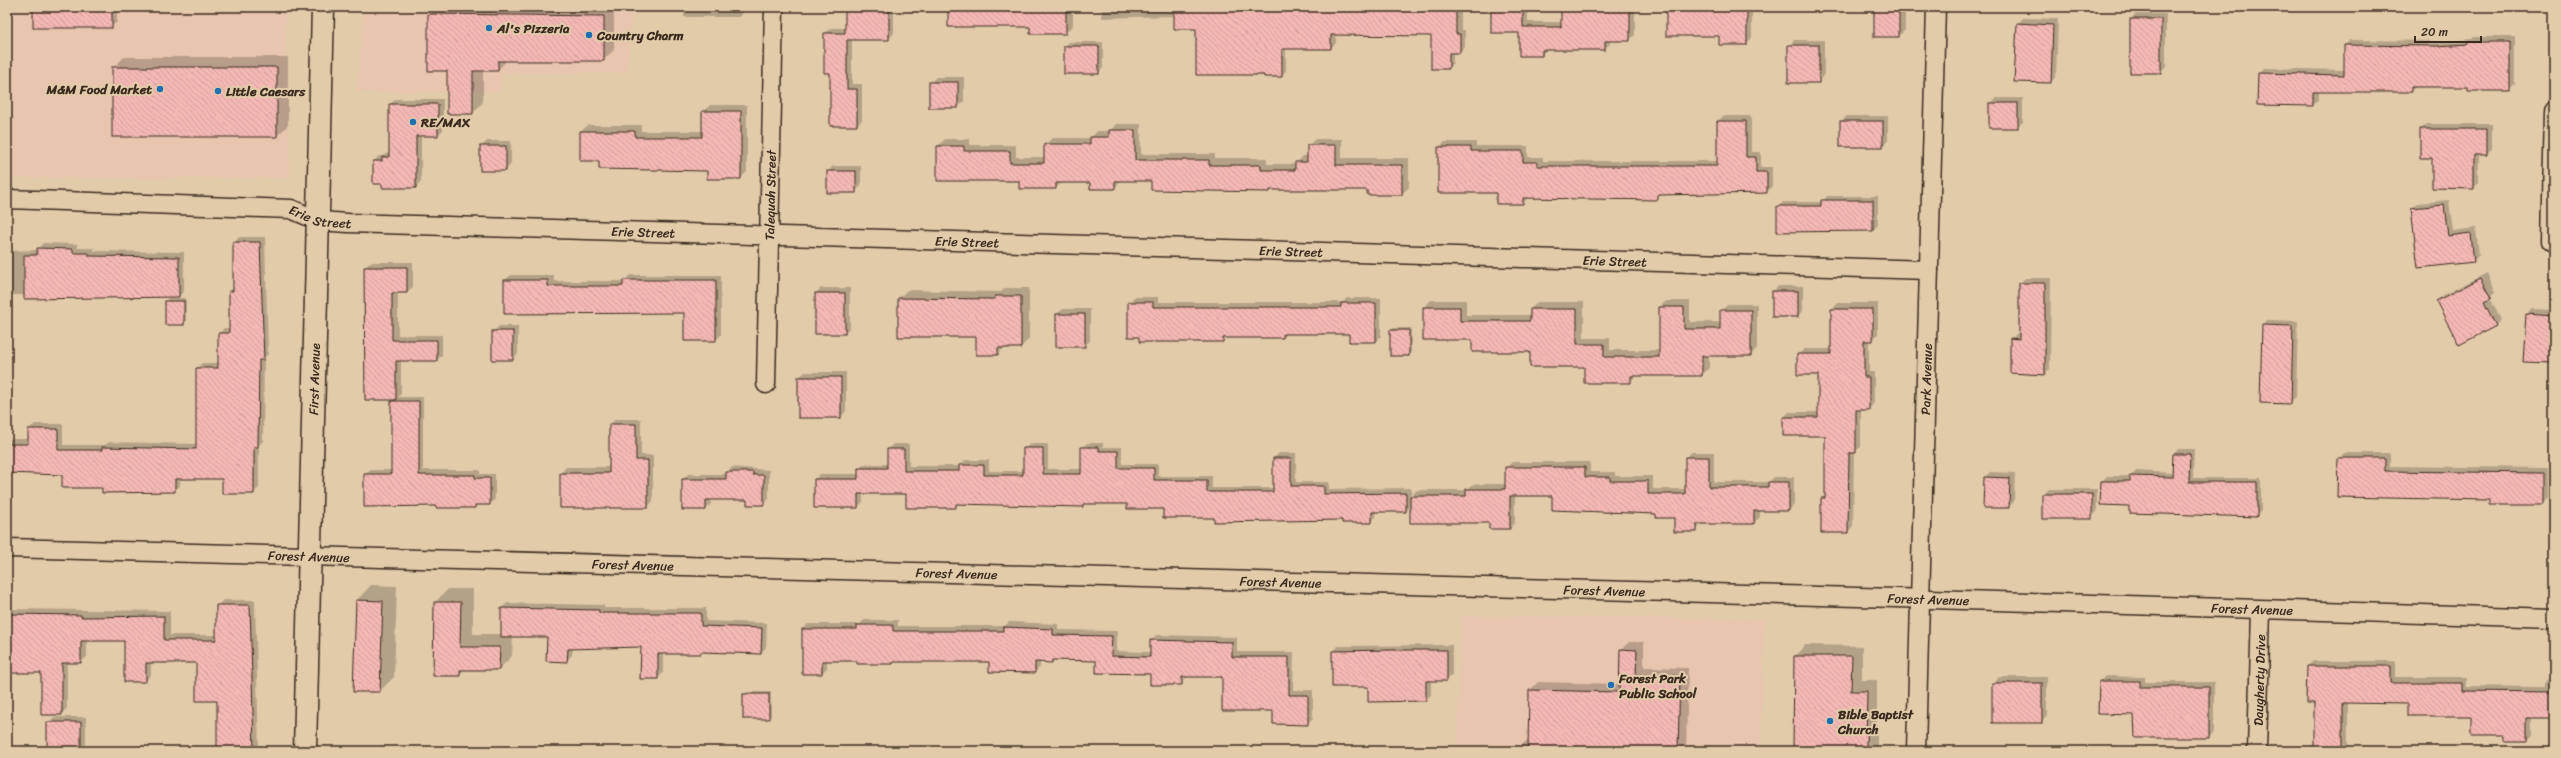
<svg xmlns="http://www.w3.org/2000/svg" width="2561" height="758" viewBox="0 0 2561 758" font-family="Sriracha,sans-serif">
	<defs>
		<pattern id="building-back-hatch" width="6" height="6" patternUnits="userSpaceOnUse"><rect width="6" height="6" fill="#f4b8b4"/><path d="M-1 5l2 2M0 0l6 6M5-1l2 2" fill="none" stroke="#d29e9a"/></pattern>
	</defs>
	<rect width="100%" height="100%" fill="#e2cbab"/>
	<filter id="ink" filterUnits="userSpaceOnUse"><feTurbulence type="fractalNoise" baseFrequency=".025" numOctaves="2"/><feDisplacementMap in="SourceGraphic" scale="8" xChannelSelector="R" yChannelSelector="G"/><feConvolveMatrix kernelMatrix="1 2 1 2 8 2 1 2 1" color-interpolation-filters="sRGB"/></filter>
	<g filter="url(#ink)">
		<g fill="#e7c5ae">
			<polygon points="7,7 285,7 290,178 7,178"/>
			<polygon points="364,7 632,7 627,73 502,73 499,92 357,92"/>
			<polygon points="1462,616 1765,619 1760,751 1457,751"/>
		</g>
		<g fill="#0003">
			<polygon points="34,7 117,7 117,22 111,27"/>
			<polygon points="436,7 614,7 614,50 603,60 507,60 498,70 483,70 483,102 473,113 448,70 429,14"/>
			<polygon points="684,7 747,7 747,8 739,17 684,17"/>
			<polygon points="848,7 894,7 894,33 889,39 852,39 852,84 862,84 862,120 857,125 831,72 825,33 831,28 846,28"/>
			<polygon points="949,7 1073,7 1073,26 1065,33 1031,26 949,26"/>
			<polygon points="1102,7 1461,7 1461,30 1465,30 1465,47 1460,52 1453,52 1453,63 1448,68 1432,35 1336,34 1336,43 1331,48 1286,48 1286,71 1281,76 1197,74 1197,28 1175,16 1102,18"/>
			<polygon points="1492,7 1528,7 1528,22 1562,22 1562,7 1635,7 1635,35 1629,40 1610,40 1610,44 1604,49 1547,49 1542,55 1520,32"/>
			<polygon points="1667,7 1752,7 1752,38 1746,44 1720,35"/>
			<polygon points="1875,7 1905,7 1905,30 1899,36 1875,36"/>
			<polygon points="2136,14 2166,14 2166,66 2160,72 2131,19"/>
			<polygon points="2023,18 2058,19 2056,77 2051,82 2018,24"/>
			<polygon points="2474,37 2515,37 2515,84 2509,90 2469,86 2417,86 2411,91 2318,91 2318,100 2313,105 2259,73 2264,68 2345,70 2345,45 2350,40 2442,41 2472,39"/>
			<polygon points="1794,40 1824,40 1824,76 1818,82 1789,46"/>
			<polygon points="1069,42 1103,42 1103,68 1098,73 1065,46"/>
			<polygon points="124,57 288,57 288,125 277,136 113,136 113,68"/>
			<polygon points="936,77 964,77 964,102 958,107 930,107 930,83"/>
			<polygon points="1996,98 2023,98 2023,122 2017,127 1990,103"/>
			<polygon points="396,99 443,99 443,130 438,135 421,135 421,181 416,187 374,161 379,156 384,156 390,151 390,104"/>
			<polygon points="710,105 747,105 747,172 741,178 708,170 600,160 581,131 588,125 641,125 641,131 703,131 703,112"/>
			<polygon points="1723,116 1751,116 1751,152 1761,152 1761,167 1772,167 1772,186 1767,192 1662,194 1657,199 1528,198 1523,203 1497,192 1439,147 1445,142 1476,142 1476,146 1528,146 1528,157 1543,157 1543,161 1718,161 1718,121"/>
			<polygon points="1847,116 1888,116 1888,141 1882,146 1841,121"/>
			<polygon points="1116,124 1141,124 1141,154 1215,154 1215,158 1267,158 1267,164 1296,164 1303,156 1308,156 1308,146 1315,139 1342,139 1342,158 1409,158 1409,187 1402,194 1368,189 1272,189 1270,191 1152,180 1121,180 1115,188 1091,182 1062,182 1056,188 1020,180 938,146 945,139 970,139 970,145 1016,145 1016,157 1045,157 1045,145 1052,138 1091,138 1097,131 1110,131"/>
			<polygon points="2427,124 2492,124 2492,149 2486,154 2479,154 2479,182 2474,188 2433,157 2421,129"/>
			<polygon points="487,141 511,141 511,164 506,170 481,147"/>
			<polygon points="833,166 861,166 861,186 855,192 828,172"/>
			<polygon points="1827,196 1878,196 1878,225 1873,230 1778,207 1783,202 1822,202"/>
			<polygon points="2449,200 2453,231 2476,228 2479,255 2473,261 2412,208 2418,203"/>
			<polygon points="239,237 265,237 268,354 264,358 263,441 259,445 259,488 253,493 223,478 180,478 180,486 174,491 103,487 63,474 7,472 7,439 29,439 29,429 35,424 63,424 63,445 105,445 109,442 197,444 197,368 202,363 219,363 219,334 224,328 230,328 230,292 234,288 234,243"/>
			<polygon points="43,243 78,244 78,248 94,248 94,251 184,252 184,291 179,296 7,295 7,251 38,250"/>
			<polygon points="370,262 413,262 413,287 407,292 398,292 398,335 442,335 442,355 437,360 401,360 401,394 398,397 423,397 423,470 480,470 480,474 495,474 495,499 490,504 478,504 475,507 437,505 365,475 370,470 392,470 392,402 395,399 365,267"/>
			<polygon points="2487,273 2496,292 2490,298 2501,320 2496,325 2459,344 2437,301 2443,295"/>
			<polygon points="511,275 554,275 554,281 624,281 630,275 721,275 721,335 716,340 685,312 505,280"/>
			<polygon points="2025,278 2051,278 2050,369 2044,374 2011,339 2017,333 2020,333 2020,283"/>
			<polygon points="1778,286 1803,286 1803,311 1797,316 1773,292"/>
			<polygon points="821,288 850,288 850,328 844,333 816,293"/>
			<polygon points="1005,288 1029,288 1029,339 1021,347 1005,347 998,354 977,336 899,298 907,290 1001,292"/>
			<polygon points="1134,297 1158,297 1158,302 1343,302 1347,298 1381,298 1381,336 1376,341 1350,333 1286,333 1282,337 1226,337 1223,341 1129,302"/>
			<polygon points="168,298 186,298 186,322 183,324 166,324 166,301"/>
			<polygon points="1431,300 1466,300 1466,315 1531,315 1531,309 1537,302 1584,302 1584,338 1610,338 1610,350 1660,350 1660,307 1666,301 1690,301 1690,322 1721,322 1721,311 1728,304 1757,304 1757,348 1751,355 1709,355 1709,368 1702,375 1637,375 1630,382 1531,351 1473,339 1424,307"/>
			<polygon points="1837,303 1878,303 1878,334 1873,340 1869,340 1869,372 1874,372 1874,403 1869,409 1861,409 1861,447 1854,452 1853,526 1848,532 1822,498 1826,495 1826,435 1784,417 1789,412 1819,412 1819,374 1798,355 1804,349 1832,349 1832,309"/>
			<polygon points="1063,309 1090,309 1090,341 1084,346 1057,314"/>
			<polygon points="2532,309 2554,310 2554,362 2527,314"/>
			<polygon points="2268,320 2298,321 2296,397 2290,403 2263,326"/>
			<polygon points="499,326 518,326 518,354 512,359 493,332"/>
			<polygon points="1394,328 1411,328 1411,352 1408,355 1391,330"/>
			<polygon points="805,372 846,372 846,411 841,417 799,377"/>
			<polygon points="616,419 641,419 641,455 653,455 653,501 648,507 561,507 561,473 566,467 610,467 610,424"/>
			<polygon points="1087,443 1103,443 1103,447 1122,447 1122,464 1158,464 1158,476 1212,476 1212,488 1274,488 1274,458 1279,453 1296,453 1296,482 1329,482 1329,489 1411,488 1411,496 1417,490 1467,490 1473,484 1506,484 1506,468 1512,462 1590,462 1590,472 1615,472 1615,476 1653,476 1653,489 1686,489 1686,457 1692,452 1714,452 1714,482 1769,482 1774,477 1794,477 1794,505 1789,510 1760,510 1760,517 1754,523 1702,523 1696,531 1675,517 1657,513 1604,513 1604,509 1553,495 1515,495 1515,523 1510,528 1411,506 1406,511 1376,511 1376,517 1371,522 1343,519 1215,517 1128,503 1085,503 1082,506 958,503 955,507 907,493 863,493 863,502 858,507 815,479 820,474 859,474 859,469 864,464 888,464 888,449 893,444 909,444 909,466 960,466 965,460 989,460 989,471 1024,471 1024,449 1030,444 1048,444 1048,469 1082,469 1082,448"/>
			<polygon points="2178,449 2194,449 2193,478 2261,478 2261,511 2256,516 2130,505 2102,481 2107,476 2131,476 2136,471 2173,473 2174,454"/>
			<polygon points="2344,453 2390,453 2390,466 2547,468 2547,498 2541,504 2490,499 2339,459"/>
			<polygon points="732,467 769,470 769,499 763,504 748,499 711,499 711,504 706,509 683,479 688,474 727,474"/>
			<polygon points="1990,472 2015,473 2014,502 2008,507 1985,477"/>
			<polygon points="2049,489 2097,489 2097,512 2091,518 2043,495"/>
			<polygon points="371,585 397,586 394,677 380,691 357,600"/>
			<polygon points="448,589 473,589 473,634 502,634 502,608 507,603 604,605 604,608 706,608 706,621 767,623 766,647 761,653 703,651 701,653 663,653 663,673 658,678 642,646 573,648 572,655 567,661 548,636 513,636 512,656 499,669 465,669 459,675 435,602"/>
			<polygon points="223,600 255,600 259,751 218,751 218,700 197,662 151,662 151,675 145,681 125,640 87,640 87,657 81,662 67,662 67,708 61,714 42,672 7,672 7,609 170,611 170,635 217,635 217,606"/>
			<polygon points="864,620 898,620 898,626 1005,626 1009,622 1058,624 1058,630 1117,631 1116,651 1151,652 1151,641 1156,635 1237,637 1237,652 1294,652 1293,690 1313,690 1313,718 1307,724 1274,710 1223,676 1187,676 1181,684 1151,673 1097,660 1055,659 1052,662 1040,662 1040,667 1035,672 990,661 895,661 893,663 827,660 827,668 822,673 803,673 803,629 808,624 860,624"/>
			<polygon points="1629,642 1644,642 1644,667 1688,668 1686,751 1519,751 1519,747 1529,739 1530,690 1538,682 1620,684 1621,650"/>
			<polygon points="1452,645 1452,675 1447,680 1431,680 1431,695 1425,700 1369,686 1333,652 1338,646"/>
			<polygon points="1805,645 1862,646 1862,680 1877,680 1877,751 1794,751 1795,656"/>
			<polygon points="2313,661 2396,661 2396,677 2467,677 2467,686 2545,687 2545,683 2550,677 2554,678 2554,717 2531,717 2531,735 2526,740 2505,736 2472,715 2408,703 2348,702 2348,751 2315,751 2315,702 2308,666"/>
			<polygon points="2105,676 2145,677 2145,682 2214,682 2214,732 2209,737 2135,714 2100,681"/>
			<polygon points="1999,677 2047,677 2047,716 2042,722 1993,722 1993,683"/>
			<polygon points="747,692 771,692 771,716 769,718 744,695"/>
			<polygon points="54,717 86,717 86,744 80,749 48,723"/>
			<polygon points="7,747 42,748 42,751 7,751"/>
			<polygon points="547,748 565,748 565,751 544,751"/>
			<polygon points="96,749 123,749 123,751 94,751"/>
		</g>
		<g fill="url(#building-back-hatch)" stroke="#3b2a1e">
			<rect x="33" y="7" width="79" height="21"/>
			<polygon points="889,7 889,40 847,40 847,89 857,89 857,126 830,126 830,73 824,73 824,33 845,33 845,8"/>
			<polygon points="948,7 1066,8 1066,34 1030,34 1030,27 948,27"/>
			<polygon points="1174,7 1456,8 1456,34 1460,34 1460,53 1449,53 1449,69 1431,69 1431,36 1331,35 1331,49 1282,49 1282,77 1264,77 1264,75 1196,75 1196,29 1174,29"/>
			<polygon points="1491,7 1523,7 1523,27 1561,27 1561,7 1630,7 1630,41 1605,41 1605,50 1542,50 1542,56 1519,56 1519,33 1491,33"/>
			<polygon points="1666,7 1747,7 1747,45 1719,45 1719,36 1666,36"/>
			<rect x="1874" y="7" width="25" height="30"/>
			<polygon points="428,14 604,16 604,61 498,61 498,71 473,71 473,114 447,114 447,71 428,71"/>
			<rect x="2130" y="19" width="31" height="54"/>
			<polygon points="2017,23 2053,25 2051,83 2014,82"/>
			<polygon points="2468,42 2510,42 2510,91 2468,91 2468,87 2412,87 2412,92 2313,92 2313,106 2257,105 2258,73 2344,75 2344,45 2436,46 2468,44"/>
			<rect x="1788" y="45" width="31" height="38"/>
			<rect x="1064" y="46" width="35" height="28"/>
			<rect x="112" y="67" width="165" height="70"/>
			<rect x="929" y="82" width="29" height="26"/>
			<rect x="1989" y="103" width="29" height="25"/>
			<polygon points="389,104 438,104 438,136 416,136 416,188 382,188 382,184 373,184 373,161 382,161 382,157 389,157"/>
			<polygon points="702,111 741,111 741,179 707,179 707,171 599,169 599,161 580,161 580,131 635,131 635,137 702,137"/>
			<polygon points="1717,121 1746,121 1746,157 1756,157 1756,172 1767,172 1767,193 1658,195 1658,200 1523,198 1523,204 1496,204 1496,193 1438,193 1438,147 1471,147 1471,151 1523,151 1523,162 1537,162 1537,166 1717,166"/>
			<rect x="1840" y="121" width="43" height="26"/>
			<polygon points="2420,129 2487,129 2487,155 2474,155 2474,189 2432,188 2432,158 2420,158"/>
			<polygon points="1109,130 1135,130 1135,160 1209,160 1209,165 1261,165 1261,170 1295,170 1295,162 1307,162 1307,145 1336,145 1336,165 1402,165 1402,195 1367,195 1367,190 1270,190 1270,192 1151,190 1151,181 1115,181 1115,189 1090,189 1090,183 1056,183 1056,189 1019,189 1019,181 937,181 937,146 964,146 964,151 1010,151 1010,163 1044,163 1044,144 1090,144 1090,137 1109,137"/>
			<rect x="480" y="146" width="26" height="25"/>
			<rect x="827" y="171" width="29" height="22"/>
			<polygon points="1821,200 1873,200 1873,231 1777,232 1777,206 1821,206"/>
			<polygon points="2444,205 2448,236 2471,233 2474,262 2418,268 2411,208"/>
			<polygon points="233,242 260,242 264,360 259,360 258,447 254,447 254,494 222,494 222,479 175,479 175,492 102,493 102,488 62,488 62,475 7,473 7,444 28,444 28,429 58,429 58,450 102,450 102,447 196,449 196,368 218,368 218,333 229,333 229,291 233,291"/>
			<polygon points="37,248 73,249 73,253 89,253 89,256 179,257 179,297 24,299 24,255 37,255"/>
			<polygon points="364,267 407,267 407,293 392,293 392,340 437,340 437,361 396,361 396,400 365,400"/>
			<polygon points="2481,278 2492,298 2484,302 2496,326 2459,345 2436,301"/>
			<polygon points="504,280 548,280 548,286 623,286 623,280 716,280 716,341 684,341 684,313 504,314"/>
			<polygon points="2019,283 2045,283 2045,375 2010,373 2010,338 2019,339"/>
			<rect x="1772" y="291" width="26" height="26"/>
			<rect x="815" y="293" width="30" height="41"/>
			<polygon points="995,296 1021,296 1021,348 998,348 998,355 976,355 976,337 898,337 898,298 995,299"/>
			<rect x="165" y="301" width="19" height="24"/>
			<polygon points="1128,302 1153,302 1153,307 1341,307 1341,303 1376,303 1376,342 1349,342 1349,334 1283,334 1283,338 1223,338 1223,342 1139,342 1139,337 1128,337"/>
			<polygon points="1423,307 1460,307 1460,321 1530,321 1530,309 1577,309 1577,344 1604,344 1604,357 1659,357 1659,307 1684,307 1684,329 1720,329 1720,310 1751,310 1751,356 1702,356 1702,376 1631,376 1631,383 1584,383 1584,367 1530,367 1530,352 1472,352 1472,340 1423,340"/>
			<polygon points="1831,309 1873,309 1873,341 1864,341 1864,377 1869,377 1869,410 1856,410 1856,453 1849,453 1848,533 1821,533 1821,498 1825,498 1825,436 1783,436 1783,417 1818,417 1818,375 1797,375 1797,354 1831,354"/>
			<rect x="1056" y="314" width="29" height="33"/>
			<polygon points="2526,314 2554,316 2554,363 2523,362"/>
			<polygon points="2262,325 2293,326 2291,404 2260,403"/>
			<rect x="1390" y="330" width="19" height="26"/>
			<rect x="492" y="331" width="21" height="29"/>
			<rect x="798" y="377" width="43" height="41"/>
			<polygon points="391,401 419,401 419,475 475,475 475,478 490,478 490,505 475,505 475,508 436,508 436,506 364,507 364,474 391,474"/>
			<polygon points="609,424 636,424 636,460 648,460 648,508 560,508 560,473 609,473"/>
			<polygon points="1081,447 1099,447 1099,451 1118,451 1118,468 1154,468 1154,480 1207,480 1207,492 1273,492 1273,458 1291,458 1291,486 1324,486 1324,494 1406,493 1406,512 1372,512 1372,523 1342,523 1342,520 1214,522 1214,518 1163,518 1163,509 1127,509 1127,504 1083,504 1083,507 956,504 956,508 906,508 906,494 858,494 858,508 814,508 814,479 858,479 858,468 887,468 887,449 904,449 904,471 959,471 959,465 984,465 984,475 1023,475 1023,448 1043,448 1043,474 1081,474"/>
			<polygon points="2173,454 2190,454 2189,482 2257,482 2257,517 2129,513 2129,506 2100,505 2101,481 2130,481 2130,476 2172,477"/>
			<polygon points="1685,457 1709,457 1709,487 1768,487 1768,482 1789,482 1789,511 1754,511 1754,524 1697,524 1697,532 1674,532 1674,518 1656,518 1656,514 1552,510 1552,496 1510,496 1510,529 1489,529 1489,523 1410,523 1410,496 1466,496 1466,489 1505,489 1505,467 1585,467 1585,477 1610,477 1610,481 1648,481 1648,494 1685,494"/>
			<polygon points="2338,458 2385,458 2385,471 2542,473 2542,505 2489,505 2489,500 2337,497"/>
			<polygon points="726,472 753,472 753,475 764,475 764,505 747,505 747,500 706,500 706,510 682,510 682,479 726,479"/>
			<polygon points="1984,477 2010,478 2009,508 1983,508"/>
			<rect x="2042" y="494" width="50" height="25"/>
			<polygon points="356,600 383,601 380,692 353,692"/>
			<polygon points="434,602 461,602 460,647 500,647 499,670 460,670 460,676 433,676"/>
			<polygon points="216,605 250,605 254,751 217,751 217,701 196,701 196,663 146,663 146,682 124,682 124,641 81,641 81,663 62,663 62,715 41,715 41,673 7,673 7,614 81,615 81,617 164,616 164,640 216,640"/>
			<polygon points="501,608 599,610 599,613 701,613 701,626 762,628 761,654 701,652 701,654 658,654 658,679 640,679 641,647 568,649 567,662 546,661 547,637 501,637"/>
			<polygon points="857,625 893,625 893,631 1003,631 1003,627 1053,629 1053,635 1112,636 1111,656 1150,657 1150,640 1232,642 1232,657 1289,657 1289,695 1308,695 1308,725 1273,724 1273,711 1222,711 1222,677 1182,677 1182,685 1150,685 1150,674 1096,673 1096,661 1052,660 1052,663 1035,662 1035,673 989,672 989,662 893,662 893,664 857,664 857,661 822,661 822,674 802,674 802,629 857,629"/>
			<polygon points="1620,649 1637,650 1636,675 1680,676 1678,751 1528,751 1529,690 1619,692"/>
			<polygon points="1390,650 1447,650 1447,681 1426,681 1426,701 1368,702 1368,687 1332,687 1332,651"/>
			<polygon points="1794,656 1852,656 1851,691 1867,691 1866,751 1793,751"/>
			<polygon points="2307,666 2391,666 2391,683 2462,683 2462,691 2554,692 2554,718 2526,718 2526,741 2504,741 2504,736 2471,736 2471,716 2407,716 2407,704 2343,703 2343,751 2314,751 2314,703 2306,703"/>
			<polygon points="2099,681 2140,681 2140,687 2209,687 2209,738 2135,738 2134,715 2098,714"/>
			<rect x="1992" y="683" width="50" height="40"/>
			<rect x="743" y="694" width="26" height="25"/>
			<rect x="47" y="722" width="34" height="28"/>
		</g>
		<g fill="none" stroke-linecap="round" stroke-linejoin="round">
			<defs>
				<g id="street">
					<path id="s1" d="M7,199L291,209L319,221L348,223L1929,270"/>
					<polyline points="2551,241 2554,111"/>
					<path id="s2" d="M766,384L774,7"/>
					<path id="s3" d="M7,548L1896,598L2554,618"/>
					<path id="s4" d="M1916,751L1936,7"/>
					<path id="s5" d="M2257,751L2261,610"/>
				</g>
				<g id="secondary">
					<path id="s6" d="M305,751L323,7"/>
				</g>
			</defs>
			<use href="#street" stroke="#3b2a1e" stroke-width="21"/>
			<use href="#secondary" stroke="#3b2a1e" stroke-width="25"/>
			<use href="#street" stroke="#e2cbab" stroke-width="18"/>
			<use href="#secondary" stroke="#e2cbab" stroke-width="22"/>
		</g>
	</g>
	<g fill="#1f6fb2" stroke="#e2cbab" stroke-width="1.5">
		<circle cx="489" cy="28" r="4"/>
		<circle cx="589" cy="35" r="4"/>
		<circle cx="160" cy="89" r="4"/>
		<circle cx="218" cy="91" r="4"/>
		<circle cx="413" cy="122" r="4"/>
		<circle cx="1611" cy="685" r="4"/>
		<circle cx="1830" cy="721" r="4"/>
	</g>
	<g text-anchor="middle" dominant-baseline="central" stroke-width="4" stroke-linejoin="round" paint-order="stroke">
		<g font-size="13" font-weight="bold" fill="#3b2a1e" stroke="#e2cbab" text-anchor="start">
			<text x="497" y="28">Al's Pizzeria</text>
			<text x="597" y="35">Country Charm</text>
			<text x="152" y="89" text-anchor="end">M&amp;M Food Market</text>
			<text x="226" y="91">Little Caesars</text>
			<text x="421" y="122">RE/MAX</text>
			<text x="1619" y="678">Forest Park<tspan x="1619" dy="15">Public School</tspan></text>
			<text x="1838" y="714">Bible Baptist<tspan x="1838" dy="15">Church</tspan></text>
		</g>
		<g font-size="13" fill="#3b2a1e" stroke="#e2cbab">
			<text stroke="none"><textPath href="#s2" startOffset="189">Talequah Street</textPath></text>
			<text stroke="none"><textPath href="#s1" startOffset="315">Erie Street</textPath></text>
			<text stroke="none"><textPath href="#s1" startOffset="639">Erie Street</textPath></text>
			<text stroke="none"><textPath href="#s1" startOffset="963">Erie Street</textPath></text>
			<text stroke="none"><textPath href="#s1" startOffset="1287">Erie Street</textPath></text>
			<text stroke="none"><textPath href="#s1" startOffset="1611">Erie Street</textPath></text>
			<text stroke="none"><textPath href="#s6" startOffset="372">First Avenue</textPath></text>
			<text stroke="none"><textPath href="#s4" startOffset="372">Park Avenue</textPath></text>
			<text stroke="none"><textPath href="#s3" startOffset="302">Forest Avenue</textPath></text>
			<text stroke="none"><textPath href="#s3" startOffset="626">Forest Avenue</textPath></text>
			<text stroke="none"><textPath href="#s3" startOffset="950">Forest Avenue</textPath></text>
			<text stroke="none"><textPath href="#s3" startOffset="1274">Forest Avenue</textPath></text>
			<text stroke="none"><textPath href="#s3" startOffset="1598">Forest Avenue</textPath></text>
			<text stroke="none"><textPath href="#s3" startOffset="1922">Forest Avenue</textPath></text>
			<text stroke="none"><textPath href="#s3" startOffset="2246">Forest Avenue</textPath></text>
			<text stroke="none"><textPath href="#s5" startOffset="71">Daugherty Drive</textPath></text>
		</g>
	</g>
	<rect width="2561" height="758" fill="none" stroke="#e2cbab" stroke-width="24"/>
	<rect x="12" y="12" width="2537" height="734" fill="none" stroke="#3b2a1e" stroke-width="1.5" filter="url(#ink)"/>
	<path d="M2415 36v6h66v-6" fill="none" stroke="#3b2a1e" stroke-width="2"/>
	<text x="2421" y="36" font-size="12" fill="#3b2a1e" stroke="#e2cbab" stroke-width="3" paint-order="stroke">20 m</text>
</svg>
